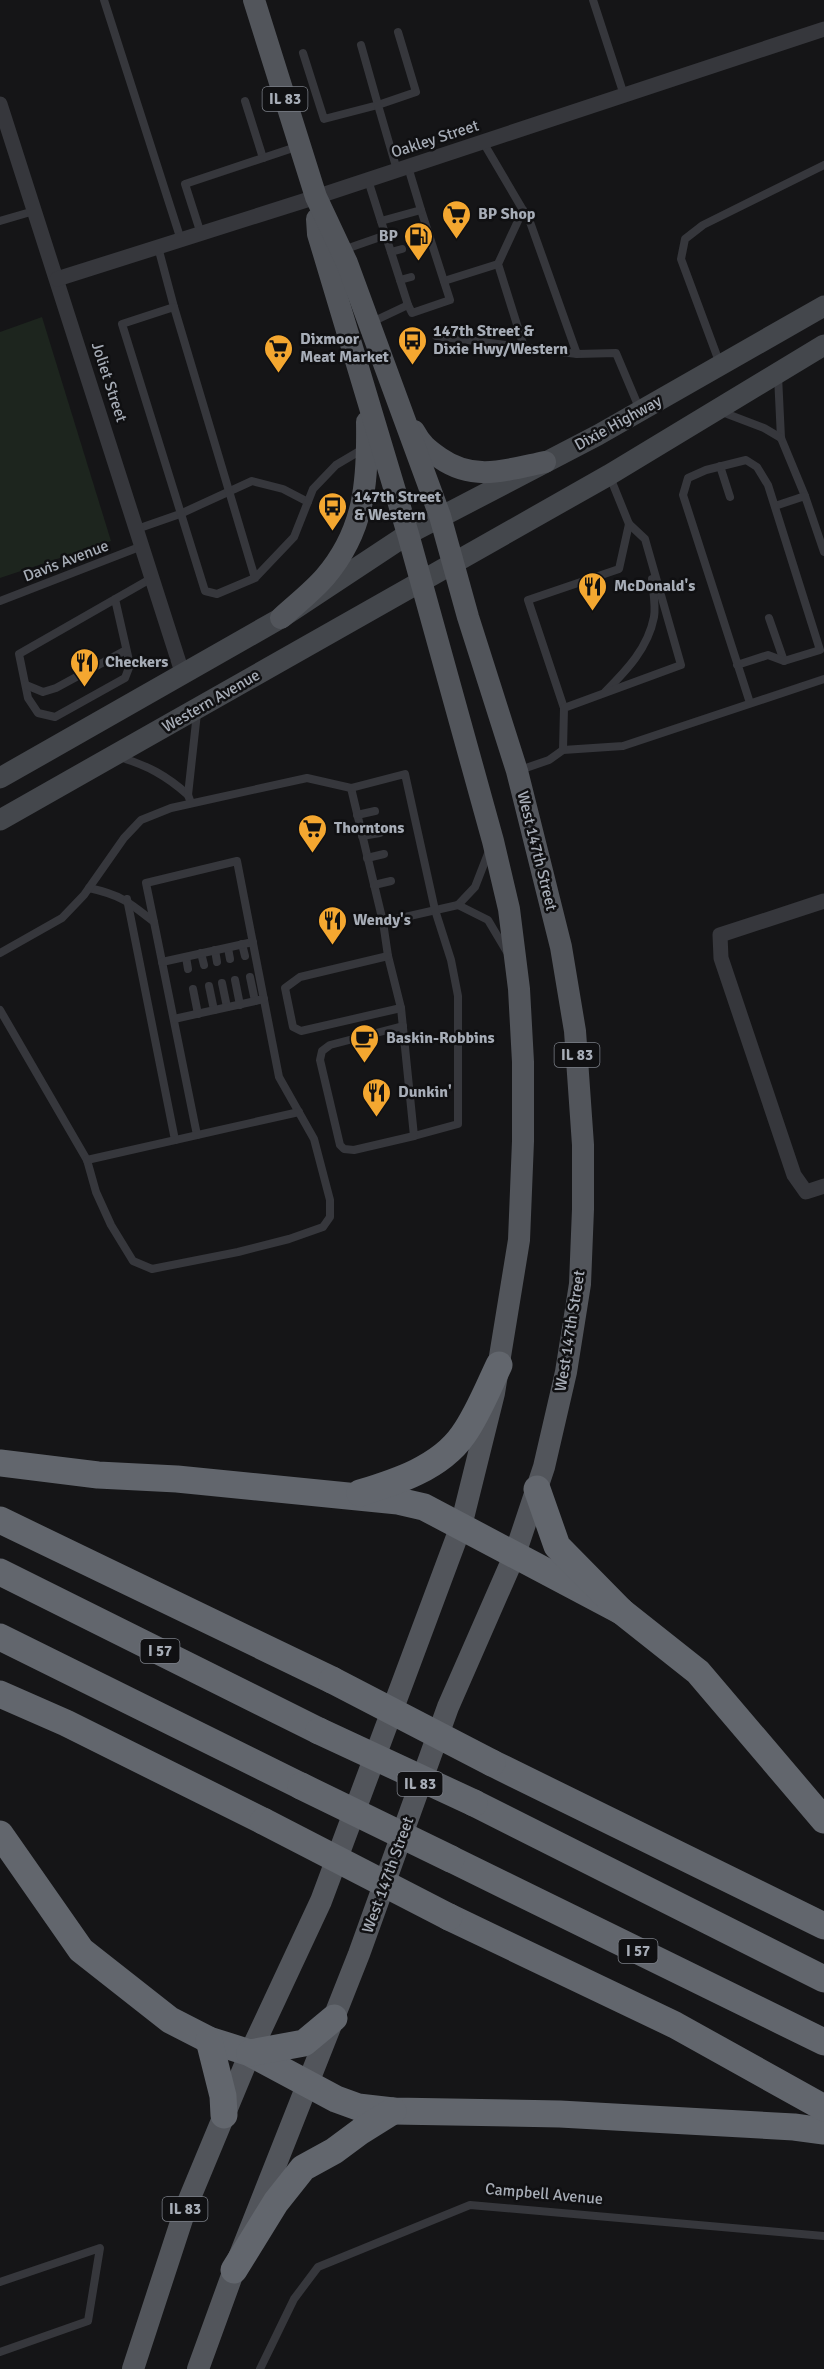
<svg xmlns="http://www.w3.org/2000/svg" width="824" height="2369" viewBox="0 0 824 2369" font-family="Signika,sans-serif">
	<rect width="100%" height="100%" fill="#151517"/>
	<polygon fill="#1d251e" points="42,317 111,541 0,578 0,332"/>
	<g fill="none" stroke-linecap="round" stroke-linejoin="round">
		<g stroke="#36373c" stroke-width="8">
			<polyline points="104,0 181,240"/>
			<polyline points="593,0 624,95"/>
			<polyline points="303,53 324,119 378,105 361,45"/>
			<polyline points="245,101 263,158"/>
			<polyline points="483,142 530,222 577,354 616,353 640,410"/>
			<polyline points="397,170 378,105 416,92 398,32"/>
			<polyline points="368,180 381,221"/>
			<polyline points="523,210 498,264 524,347"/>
			<polyline points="0,221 34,211"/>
			<polyline points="201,234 185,184 296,147"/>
			<polyline points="158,247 174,307"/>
			<polyline points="343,250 386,235"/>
			<polyline points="391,252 402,249"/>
			<polyline points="400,280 411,277"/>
			<polyline points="444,281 498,264"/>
			<polyline points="408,305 412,313 450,300 421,210"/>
			<polyline points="372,322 408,305 381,221 421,210 408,167"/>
			<polyline points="436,336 577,354"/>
			<polyline points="720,364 681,259 685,239 703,225 824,165"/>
			<polyline points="778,376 781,438 805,496"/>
			<polyline points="722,412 764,428 781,438"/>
			<polyline points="720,466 730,497"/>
			<polyline points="775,506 805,496 824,552"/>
			<polyline points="137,529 180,514 252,481 283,489 308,502"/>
			<polyline points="255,578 174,307 122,324 205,591 217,594 255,578 294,537 313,489 336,465 363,449"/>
			<polyline points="115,599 130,665 125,678 55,717 38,713 28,698 19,654 152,578"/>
			<polyline points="0,601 142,546"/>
			<polyline points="769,618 784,661"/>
			<polyline points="737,665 768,655 784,661 820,650 768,485 757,467 746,460 706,470 688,478 683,495 750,703"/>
			<polyline points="26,685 43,692 56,688 126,650"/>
			<path d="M605,692C627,670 648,648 654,617C656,606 653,591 652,579"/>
			<polyline points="564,708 528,600 619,569 629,524"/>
			<polyline points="563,750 623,746 824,679"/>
			<path d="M119,757C147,765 167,776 188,795"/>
			<polyline points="520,770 549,760 563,750 564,708 681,665 645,539 629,524 610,477"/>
			<polyline points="351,788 383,922 458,905 475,887 489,851"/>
			<polyline points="191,803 188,795 197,713"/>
			<polyline points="357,815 375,811"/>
			<polyline points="362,836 380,833"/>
			<polyline points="367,858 384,854"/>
			<polyline points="374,885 391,881"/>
			<path d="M89,888C121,895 129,902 154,922L197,1135"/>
			<polyline points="127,899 175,1140"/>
			<polyline points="458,905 488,920 507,952"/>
			<polyline points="242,944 245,956"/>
			<polyline points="228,948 230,959"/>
			<polyline points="215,950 217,962"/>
			<polyline points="0,953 62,918 84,895 124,838 141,820 171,808 307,778 351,788 405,774 435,910 451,960 458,996 458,1124 414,1136 401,1008 388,956 383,922"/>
			<polyline points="201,953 204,965"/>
			<polyline points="388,956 300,977 285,988 293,1027 301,1031 401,1008"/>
			<polyline points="186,957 188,969"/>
			<polyline points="162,962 253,942"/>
			<polyline points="250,977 255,1001"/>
			<polyline points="235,980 240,1005"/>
			<polyline points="222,983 227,1007"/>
			<polyline points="209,986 214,1010"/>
			<polyline points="193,989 198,1014"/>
			<polyline points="0,1010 87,1160 96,1192 111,1225 133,1261 152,1269 238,1252 289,1239 323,1227 330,1217 330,1200 314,1139 279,1077 237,861 146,883 154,922"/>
			<polyline points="174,1019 264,999"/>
			<polyline points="403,1026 330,1045 322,1051 320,1060 340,1145 344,1149 354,1150 414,1136"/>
			<polyline points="87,1160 299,1112"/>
			<polyline points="0,2282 100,2248 88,2321 0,2352"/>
			<polyline points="260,2369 294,2299 318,2267 470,2205 824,2236"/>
		</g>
		<g stroke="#36373c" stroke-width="15">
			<polyline points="0,104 182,672"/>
			<polyline points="57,279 316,197 824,29"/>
			<polyline points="824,901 720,935 721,958 794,1175 806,1192 824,1186"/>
		</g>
		<g stroke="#44474c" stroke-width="21">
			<polyline points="0,778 281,618 408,534 598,435 824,306"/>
			<polyline points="0,820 609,475 824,345"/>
		</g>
		<g stroke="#52555b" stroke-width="22">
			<path d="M414,431C421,444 427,449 440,458C474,482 507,470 545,462"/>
			<path d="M281,618C295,605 312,592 325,577C365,530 368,481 367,422"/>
			<polyline points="133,2369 186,2207 250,2053 321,1901 461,1526 494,1393 519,1240 523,1141 523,1062 519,989 509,909 493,841 408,534 318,234 317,219"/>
			<polyline points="198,2369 234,2270 359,1954 448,1707 515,1554 544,1467 566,1372 580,1284 583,1209 583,1145 575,1031 561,947 517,771 468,617 440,516 347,263 316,197 254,0"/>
		</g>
		<g stroke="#62666d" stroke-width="27">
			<polyline points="0,1463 98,1475 177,1479 398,1501 424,1507 621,1611"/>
			<polyline points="537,1489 557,1546 621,1611 698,1672 824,1820"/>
			<path d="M360,1493C396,1482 440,1468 463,1435C478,1414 488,1388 499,1365"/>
			<polyline points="0,1520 332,1680"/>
			<polyline points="0,1572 319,1731"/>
			<polyline points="0,1637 301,1786"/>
			<polyline points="0,1694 66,1723 263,1821"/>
			<polyline points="492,1763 824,1926"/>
			<polyline points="474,1803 824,1979"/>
			<polyline points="0,1834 81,1950 170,2020 209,2040 250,2053 336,2099 358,2107 393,2111 560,2114 794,2127 824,2131"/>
			<polyline points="451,1859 824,2042"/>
			<polyline points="449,1917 675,2025 824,2108"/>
			<polyline points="209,2040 223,2096 224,2115"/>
			<polyline points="250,2053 304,2043 334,2018"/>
			<polyline points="234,2270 276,2202 303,2168 334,2151 361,2131 393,2111"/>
		</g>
		<g stroke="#62666d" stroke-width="27">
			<polyline points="332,1680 492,1763"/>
			<polyline points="319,1731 474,1803"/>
			<polyline points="301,1786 451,1859"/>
			<polyline points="263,1821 449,1917"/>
		</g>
	</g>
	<defs>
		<symbol id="supermarket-pin" viewBox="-11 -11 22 30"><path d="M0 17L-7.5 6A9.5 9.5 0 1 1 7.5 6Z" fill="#f4a730" stroke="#101012"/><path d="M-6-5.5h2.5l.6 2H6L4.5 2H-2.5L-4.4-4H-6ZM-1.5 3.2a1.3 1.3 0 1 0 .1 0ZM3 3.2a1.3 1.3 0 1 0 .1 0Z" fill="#111"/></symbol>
		<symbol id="fuel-pin" viewBox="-11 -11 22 30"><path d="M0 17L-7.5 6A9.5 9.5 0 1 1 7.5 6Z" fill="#f4a730" stroke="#101012"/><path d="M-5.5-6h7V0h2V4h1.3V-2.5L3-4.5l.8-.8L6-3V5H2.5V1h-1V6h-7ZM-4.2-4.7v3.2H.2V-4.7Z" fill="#111"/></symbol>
		<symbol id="bus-pin" viewBox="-11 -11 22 30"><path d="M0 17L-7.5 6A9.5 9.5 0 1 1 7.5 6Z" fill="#f4a730" stroke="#101012"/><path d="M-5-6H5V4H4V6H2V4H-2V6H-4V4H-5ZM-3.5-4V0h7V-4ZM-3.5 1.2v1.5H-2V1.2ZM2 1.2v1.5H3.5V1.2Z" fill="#111"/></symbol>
		<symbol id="restaurant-pin" viewBox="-11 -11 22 30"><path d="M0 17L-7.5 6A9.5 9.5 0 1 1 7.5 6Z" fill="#f4a730" stroke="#101012"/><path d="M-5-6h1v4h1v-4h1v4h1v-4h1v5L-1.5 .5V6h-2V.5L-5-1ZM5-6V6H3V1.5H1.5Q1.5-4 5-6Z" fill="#111"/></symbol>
		<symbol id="cafe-pin" viewBox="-11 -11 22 30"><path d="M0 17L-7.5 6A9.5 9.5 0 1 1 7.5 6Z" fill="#f4a730" stroke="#101012"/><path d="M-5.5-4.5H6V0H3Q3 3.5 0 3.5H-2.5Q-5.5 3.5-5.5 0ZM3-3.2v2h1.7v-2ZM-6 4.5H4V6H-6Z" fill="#111"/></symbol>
	</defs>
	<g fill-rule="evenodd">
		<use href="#supermarket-pin" x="440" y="198" width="33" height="45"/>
		<use href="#fuel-pin" x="402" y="220" width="33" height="45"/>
		<use href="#bus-pin" x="396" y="324" width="33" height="45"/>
		<use href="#supermarket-pin" x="262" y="332" width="33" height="45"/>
		<use href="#bus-pin" x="316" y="490" width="33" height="45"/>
		<use href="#restaurant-pin" x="576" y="570" width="33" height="45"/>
		<use href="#restaurant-pin" x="68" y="646" width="33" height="45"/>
		<use href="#supermarket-pin" x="296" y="812" width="33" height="45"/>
		<use href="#restaurant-pin" x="316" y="904" width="33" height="45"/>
		<use href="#cafe-pin" x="348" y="1022" width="33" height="45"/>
		<use href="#restaurant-pin" x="360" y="1076" width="33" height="45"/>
	</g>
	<g text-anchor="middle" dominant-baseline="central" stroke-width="5" stroke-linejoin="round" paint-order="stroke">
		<g fill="#101012" stroke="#7a7e86" stroke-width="1.5">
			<rect x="262.5" y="87" width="45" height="24" rx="4.5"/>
			<rect x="554.5" y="1043" width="45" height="24" rx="4.5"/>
			<rect x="140.5" y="1639" width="39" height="24" rx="4.5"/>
			<rect x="397.5" y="1772" width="45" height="24" rx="4.5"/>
			<rect x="618.5" y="1939" width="39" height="24" rx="4.5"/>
			<rect x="162.5" y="2197" width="45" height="24" rx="4.5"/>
		</g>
		<g font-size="15" font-weight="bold" fill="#a7adb7">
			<text x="285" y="99">IL 83</text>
			<text x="577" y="1055">IL 83</text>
			<text x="160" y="1651">I 57</text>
			<text x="420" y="1784">IL 83</text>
			<text x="638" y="1951">I 57</text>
			<text x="185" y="2209">IL 83</text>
		</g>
		<g font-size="16" fill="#a7adb7" stroke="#101012">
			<text transform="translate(435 139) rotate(-18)">Oakley Street</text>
			<text transform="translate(109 382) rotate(72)">Joliet Street</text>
			<text transform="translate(618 423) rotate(-29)">Dixie Highway</text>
			<text transform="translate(66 561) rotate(-21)">Davis Avenue</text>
			<text transform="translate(211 701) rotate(-30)">Western Avenue</text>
			<text transform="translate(537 851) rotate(76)">West 147th Street</text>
			<text transform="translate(570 1331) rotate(-81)">West 147th Street</text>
			<text transform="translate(388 1875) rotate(-70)">West 147th Street</text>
			<text transform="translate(544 2194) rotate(5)">Campbell Avenue</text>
		</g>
		<g font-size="16" font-weight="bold" fill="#a7adb7" stroke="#101012" text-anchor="start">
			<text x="478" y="214">BP Shop</text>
			<text x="398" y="236" text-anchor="end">BP</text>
			<text x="433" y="331">147th Street &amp;<tspan x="433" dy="18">Dixie Hwy/Western</tspan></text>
			<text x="300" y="339">Dixmoor<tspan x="300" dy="18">Meat Market</tspan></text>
			<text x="354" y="497">147th Street<tspan x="354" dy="18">&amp; Western</tspan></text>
			<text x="614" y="586">McDonald's</text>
			<text x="105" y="662">Checkers</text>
			<text x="334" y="828">Thorntons</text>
			<text x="353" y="920">Wendy's</text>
			<text x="386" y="1038">Baskin-Robbins</text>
			<text x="398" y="1092">Dunkin'</text>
		</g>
	</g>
</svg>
